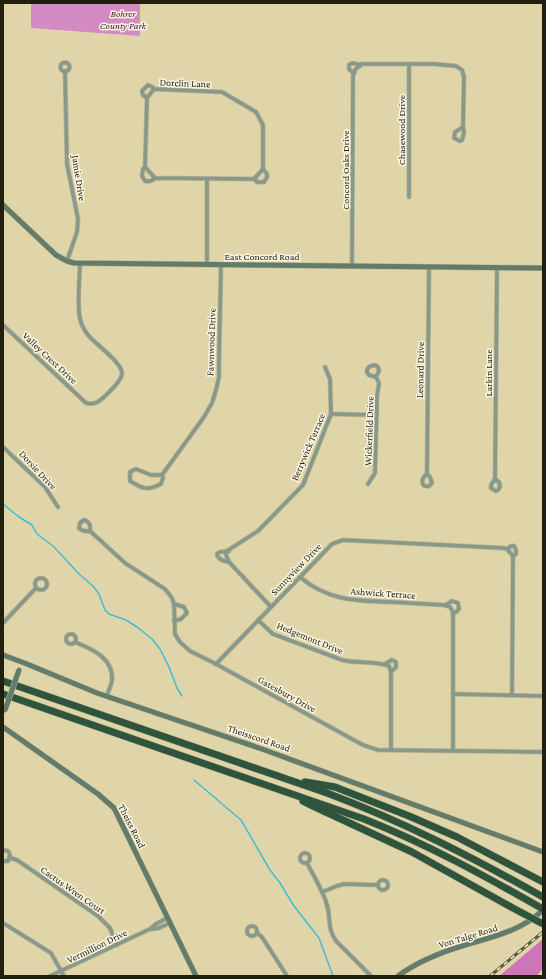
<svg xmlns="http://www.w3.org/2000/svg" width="546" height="979" viewBox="0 0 546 979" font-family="'Crimson Pro',serif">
	<rect width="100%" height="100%" fill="#dfd5a9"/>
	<polygon fill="#d48ac2" points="31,3 140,3 140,36 31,28"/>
	<polygon fill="#cd75b9" points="543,939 543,968 537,976 499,976"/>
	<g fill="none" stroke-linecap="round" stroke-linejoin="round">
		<g stroke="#44bbd6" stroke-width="1.5">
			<polyline points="3,504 19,517 32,525 37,534 53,546 80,575 93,586 99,594 105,610 109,614 126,620 137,627 152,639 160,649 169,667 177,688 182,696"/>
			<polyline points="194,780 241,820 270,870 280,883 294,906 319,938 333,976"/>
		</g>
		<defs>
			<g id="street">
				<circle cx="65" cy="67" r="4.5"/>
				<polyline points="65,71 67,164 78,219 77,232 67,261"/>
				<path d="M354,74L349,69V65C353,62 356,63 360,66"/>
				<polyline points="147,98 143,95 142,91 148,85 152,87 154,89"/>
				<path d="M145,167L143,169L142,176L145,181C149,182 152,181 155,178L254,179L263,169V125L256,112L222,92L154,89L147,98L145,167L155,178"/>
				<polyline points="254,179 257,182 264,182 267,177 267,174 263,169"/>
				<polyline points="409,197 409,64"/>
				<polyline points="207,265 207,179"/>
				<polyline points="352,266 353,76 355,70 361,64 434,64 456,66 462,70 464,77 463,127 455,132 454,138 460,141 462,140 464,133 463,127"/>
				<path d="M3,325L86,403C94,405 99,402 105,396C110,391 121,382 122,374C123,363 95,344 88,335C85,331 82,326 81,322C76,310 80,277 80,263"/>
				<polyline points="331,414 377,415"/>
				<polyline points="3,447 45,487 58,507"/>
				<path d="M427,474L430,477L432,483L429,486C420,488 421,478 427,474L429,267"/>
				<path d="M162,475L163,478L161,484C147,491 143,489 130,481V472L136,469L151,475H162L204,417L212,403L216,390L219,377V360L221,265"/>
				<polyline points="495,479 499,482 500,487 498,490 496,491 491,488 491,485 495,479 497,268"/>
				<path d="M368,484L375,473L377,396L379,383L376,377L369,375L367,372C367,367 370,366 375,365L378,367L379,371L376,377"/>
				<path d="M90,531C85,532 82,531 79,528L80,523L84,520L87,521L90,525V531L125,563L165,589L172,598L174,604L175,634L180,642L190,651L216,664L363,745L378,750L543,752"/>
				<polyline points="507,549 511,546 514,546 516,550 516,554 513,556"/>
				<path d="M229,551L220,552L217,554C218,560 224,561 229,562"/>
				<path d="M300,577C328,601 357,601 391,602C409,603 426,604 444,605L450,607L453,612V751"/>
				<circle cx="41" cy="584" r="6"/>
				<polyline points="446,605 452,601 458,603 459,609 456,612 453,614"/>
				<polyline points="271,607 229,562 226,555 227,551 258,531 303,485 331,414 330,379 325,367"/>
				<path d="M258,620L273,634L342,660C357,664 375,660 389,666L391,672V750"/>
				<polyline points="174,621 181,619 187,613 184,607 174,604"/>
				<polyline points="3,623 36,588"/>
				<circle cx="71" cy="639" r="5"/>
				<path d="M75,642C92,649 114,658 112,681C111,686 108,691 107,696"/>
				<polyline points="216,664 332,544 343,540 503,548 507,549 513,556 512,695"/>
				<polyline points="385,664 392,660 396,662 396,667 391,672"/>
				<polyline points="453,694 543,696"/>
				<polyline points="3,850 8,851 10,855 8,861 3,861"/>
				<circle cx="305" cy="858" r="5"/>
				<polyline points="10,858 17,860 98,916 110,928 117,945"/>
				<path d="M307,863C314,877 323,890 327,905C331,919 327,928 336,941L371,976"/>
				<circle cx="383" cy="885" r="5"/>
				<polyline points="322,892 337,886 344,884 378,885"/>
				<polyline points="3,923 51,953 64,976"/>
				<circle cx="252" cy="931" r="5"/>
				<polyline points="151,929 159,928 170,923"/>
				<polyline points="257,933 262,937 287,976"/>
				<polyline points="50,976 150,929 156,924 167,918"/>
			</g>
			<g id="secondary">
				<polyline points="3,205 56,255 67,261 74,263 543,268"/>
				<polyline points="3,655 27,664 97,693 262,749 543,852"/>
				<polyline points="3,727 98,794 114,808 196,976"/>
				<path d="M398,976C417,962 439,953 462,946C491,937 520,932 543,910"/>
			</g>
			<g id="highway">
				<path d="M3,681L327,793C404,822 472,857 543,897"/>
				<path d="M3,694L364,819C427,844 485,876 543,909"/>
				<polyline points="305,782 335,787 409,816 457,837 543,882"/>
				<polyline points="303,801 315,807 412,852 511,907"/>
			</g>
		</defs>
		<use href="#street" stroke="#bdb48d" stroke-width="5"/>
		<use href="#secondary" stroke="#bdb48d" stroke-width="6"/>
		<use href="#highway" stroke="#bdb48d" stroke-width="8"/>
		<use href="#street" stroke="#87988d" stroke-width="3.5"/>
		<use href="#secondary" stroke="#627b6a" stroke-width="5"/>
		<use href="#highway" stroke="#2f543d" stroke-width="7"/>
		<defs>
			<polyline id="rail" points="490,976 543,932"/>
		</defs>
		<use href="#rail" stroke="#5d573f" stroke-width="3"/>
		<use href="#rail" stroke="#faf5e0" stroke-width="1.5" stroke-dasharray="4.5" stroke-linecap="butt"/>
		<defs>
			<polyline id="secondary-bridge" points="5,710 19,670"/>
			<polyline id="highway-bridge" points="511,907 543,924"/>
		</defs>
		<use href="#secondary-bridge" stroke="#bdb48d" stroke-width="6" stroke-linecap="butt"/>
		<use href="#highway-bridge" stroke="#bdb48d" stroke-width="8" stroke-linecap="butt"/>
		<use href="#secondary-bridge" stroke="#627b6a" stroke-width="5"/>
		<use href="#highway-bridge" stroke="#2f543d" stroke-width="7"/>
	</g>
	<g text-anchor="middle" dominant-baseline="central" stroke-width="3" stroke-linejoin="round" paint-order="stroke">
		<g font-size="10" font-style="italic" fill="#460f3c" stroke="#faf5e0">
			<text x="123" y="13">Bohrer<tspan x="123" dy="12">County Park</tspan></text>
		</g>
		<g font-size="10" fill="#231f0f" stroke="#faf5e0">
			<text transform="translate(185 83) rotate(2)">Dorclin Lane</text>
			<text transform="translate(401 130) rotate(-90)">Chasewood Drive</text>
			<text transform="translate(345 170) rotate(-90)">Concord Oaks Drive</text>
			<text transform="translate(79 178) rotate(81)">Jamie Drive</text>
			<text x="262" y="256">East Concord Road</text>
			<text transform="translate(211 342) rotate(-88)">Fawnwood Drive</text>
			<text transform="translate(50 358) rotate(43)">Valley Crest Drive</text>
			<text transform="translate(420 370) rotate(-89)">Leonard Drive</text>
			<text transform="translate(488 373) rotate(-90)">Larkin Lane</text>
			<text transform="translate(369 431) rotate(-88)">Wickerfield Drive</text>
			<text transform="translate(308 447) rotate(-67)">Berrywick Terrace</text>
			<text transform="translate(38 470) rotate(47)">Dorsie Drive</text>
			<text transform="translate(296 569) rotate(-46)">Sunnyview Drive</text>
			<text transform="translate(383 593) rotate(4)">Ashwick Terrace</text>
			<text transform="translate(310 638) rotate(22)">Hedgemont Drive</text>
			<text transform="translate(287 694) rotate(29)">Gatesbury Drive</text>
			<text transform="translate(259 738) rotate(19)">Theisscord Road</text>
			<text transform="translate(132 826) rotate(63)">Theiss Road</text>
			<text transform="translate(73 890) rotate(35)">Cactus Wren Court</text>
			<text transform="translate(468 936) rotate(-17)">Von Talge Road</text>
			<text transform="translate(97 946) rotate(-26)">Vermillion Drive</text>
		</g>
	</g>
	<rect width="546" height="979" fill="none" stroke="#231f0f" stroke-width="8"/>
</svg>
